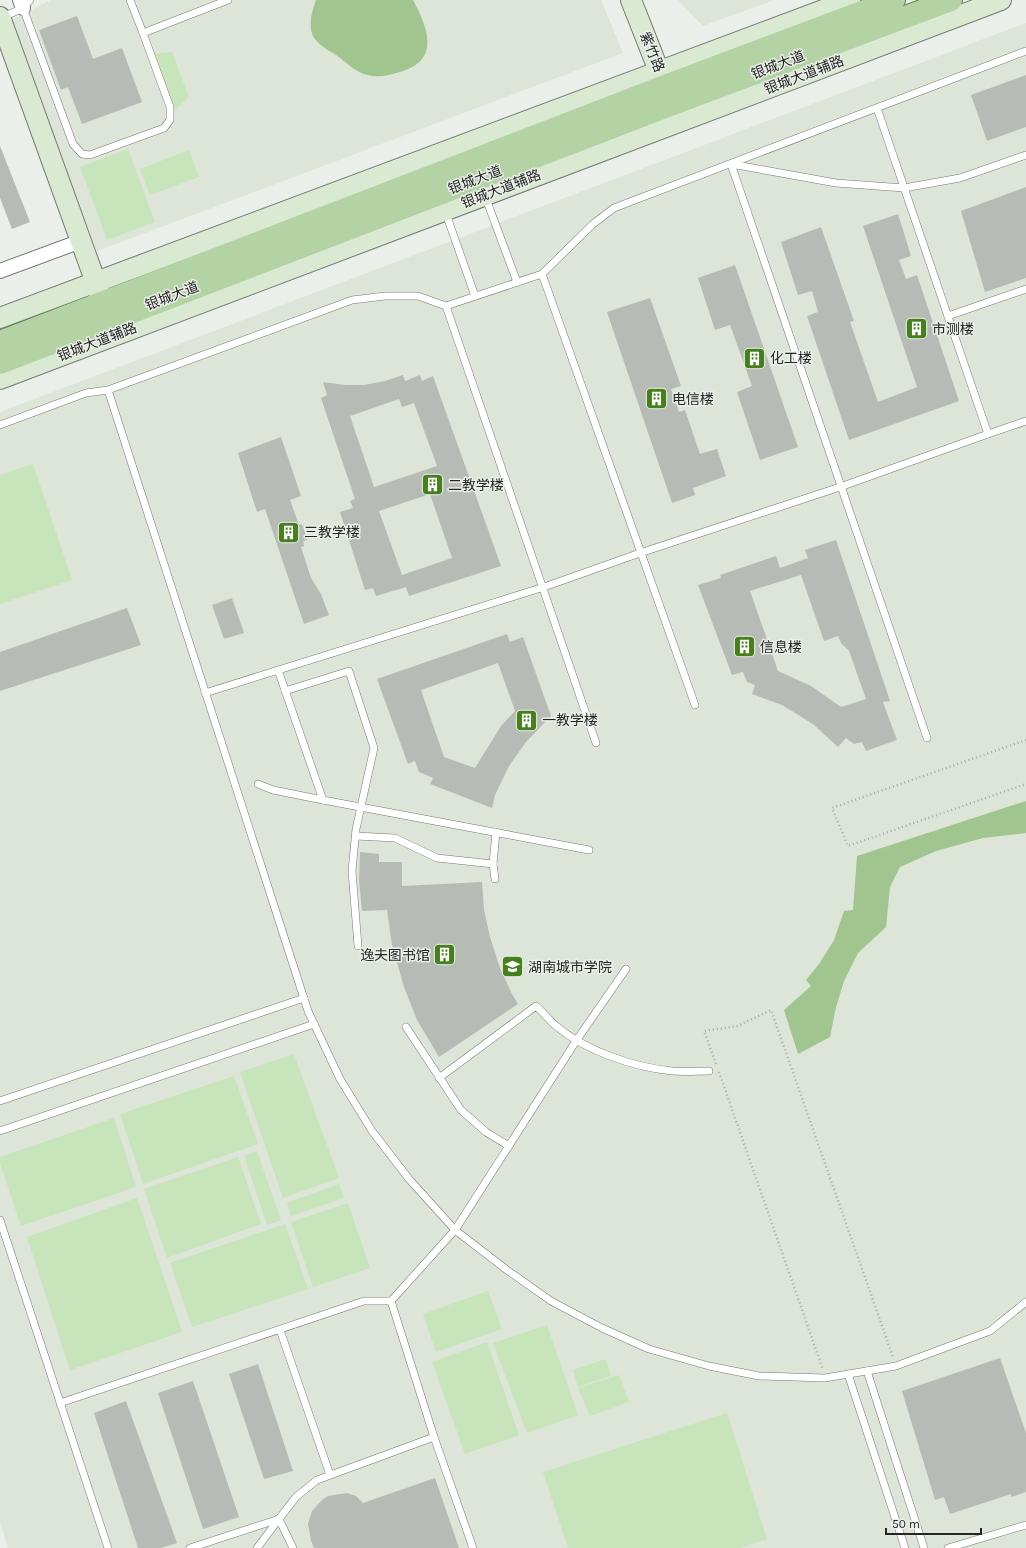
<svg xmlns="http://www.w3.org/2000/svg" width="1026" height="1548" viewBox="0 0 1026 1548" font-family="Karla,'Noto Sans SC',sans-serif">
	<rect width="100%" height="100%" fill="#ebefe9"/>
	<g fill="#dce5d8">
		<polygon points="51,0 601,0 623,53 97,251 9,21"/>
		<polygon points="678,0 774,0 703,26"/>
		<polygon points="1026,23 1026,1548 8,1548 0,1521 0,412"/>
	</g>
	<g fill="#c8e4bb">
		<polygon points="172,52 189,97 175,110 154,54"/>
		<polygon points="128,149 155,222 107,240 80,167"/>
		<polygon points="189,150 199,177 150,195 140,169"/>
		<polygon points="33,464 72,580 0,604 0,475"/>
		<polygon points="294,1054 339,1178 283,1198 240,1072"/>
		<polygon points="234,1076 258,1144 143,1184 120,1114"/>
		<polygon points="114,1118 136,1187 21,1226 0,1163 0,1157"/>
		<polygon points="257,1151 281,1220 267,1225 244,1156"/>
		<polygon points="238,1157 261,1224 167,1258 144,1189"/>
		<polygon points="339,1184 344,1198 291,1216 287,1203"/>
		<polygon points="137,1198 182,1332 70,1370 27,1237"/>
		<polygon points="348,1203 370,1268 313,1287 291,1222"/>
		<polygon points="285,1224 308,1289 192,1327 170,1263"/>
		<polygon points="488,1291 502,1329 436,1352 423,1314"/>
		<polygon points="547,1325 578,1415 527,1433 493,1343"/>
		<polygon points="487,1342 519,1435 465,1454 432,1362"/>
		<polygon points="606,1359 611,1376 578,1387 573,1370"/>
		<polygon points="619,1375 629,1402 590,1416 578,1388"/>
		<polygon points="727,1413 767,1539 740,1548 568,1548 543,1472"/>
	</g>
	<g fill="#a0c58e">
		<path d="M316,0H413C427,27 442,60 400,72C389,75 379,78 367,75C355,72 346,62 336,55C328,50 318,45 313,36C308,25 312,11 316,0Z"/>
		<polygon points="1026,801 1026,833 983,838 936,851 900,867 890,887 886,927 858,953 844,981 836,1007 830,1037 798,1054 784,1010 811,986 806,980 819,964 834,940 844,911 853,910 857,856"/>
	</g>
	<g fill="#b7bbb5" fill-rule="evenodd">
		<polygon points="77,16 93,59 122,48 142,102 82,124 68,87 61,90 39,30"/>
		<polygon points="1026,75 1026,127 987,141 971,95"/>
		<polygon points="0,146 30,222 12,229 0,198"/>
		<polygon points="1026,187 1026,278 985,292 961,211"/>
		<polygon points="898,214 911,256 899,260 906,279 917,275 959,401 849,440 807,316 818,312 812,291 798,295 781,242 821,227 854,321 850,322 878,402 917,387 863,226"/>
		<polygon points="735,265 798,447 760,460 737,392 752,386 730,325 715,330 698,278"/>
		<polygon points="650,298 681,386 671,389 679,412 685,410 700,454 717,449 726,476 693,488 695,495 672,503 607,312"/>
		<path d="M403,375L405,381L420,375L422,381L433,376L501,566L409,596L406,587L376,596L373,588L365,590L340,512L353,508L350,501L355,499L321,398L327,395L323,382L345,385H364L385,381ZM399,399L402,407L414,403L437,466L374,487L350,416ZM430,494L452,558L402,575L379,511Z"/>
		<polygon points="281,437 301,496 290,500 299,525 302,524 307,540 303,541 304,546 301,547 311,578 321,594 329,615 304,624 265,509 257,512 238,453"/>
		<path d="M836,540L890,701L883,702L897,740L866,751L862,742L854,744L846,738L838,747L814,725L800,716L782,705L752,694L755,685L747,682L743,672L732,675L698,585L721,578L720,575L776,556L780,568L808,558L805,550ZM801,575L824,641L838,636L841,643L849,651L866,699L841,707L811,686L778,671L750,591Z"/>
		<polygon points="232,598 244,633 224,639 212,605"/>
		<polygon points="127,608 141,645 0,691 0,652"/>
		<path d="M507,634L510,642L523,637L551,716L526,742L509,766L495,795L492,808L430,784L433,778L419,772L415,761L408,764L377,679ZM498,663L515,711L501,726L475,768L444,757L421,690Z"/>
		<polygon points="360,852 379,854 379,862 402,862 402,886 482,882 484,910 490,937 500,968 512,994 518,1004 439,1057 417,1020 404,987 392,945 387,910 362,911 359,880"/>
		<polygon points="1000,1358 1026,1433 1026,1492 1011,1497 1011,1494 950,1514 944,1497 935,1500 902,1391"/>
		<polygon points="258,1364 293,1471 264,1479 229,1374"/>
		<polygon points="193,1381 239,1517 203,1529 158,1393"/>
		<polygon points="126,1401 177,1543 161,1548 138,1548 94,1413"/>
		<polygon points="435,1478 459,1548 314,1548 311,1541 308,1524 312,1511 322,1500 328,1496 347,1493 356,1496 363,1503"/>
	</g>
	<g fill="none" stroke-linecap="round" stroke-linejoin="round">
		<defs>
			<g id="lane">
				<polyline points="130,0 143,33 228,0"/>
				<polyline points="23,8 73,144 82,154 90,155 164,128 170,120 170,107 143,33"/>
				<polyline points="1,18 23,8 30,0"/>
				<polyline points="877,108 988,434 1026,421"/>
				<polyline points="485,196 517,282"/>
				<polyline points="445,211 475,296"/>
				<polyline points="542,274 695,705"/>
				<polyline points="446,306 596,743"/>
				<polyline points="948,316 1026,289"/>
				<polyline points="108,390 308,1011 340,1079 372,1131 409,1179 455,1230 507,1270 551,1301 602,1328 649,1349 709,1366 759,1376 825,1378 896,1366 990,1331 1026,1302"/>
				<polyline points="0,425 86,393 108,390 352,300 385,296 418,296 446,306 542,274 593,224 614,208 1026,51"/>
				<polyline points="278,670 323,800 589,850"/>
				<polyline points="285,691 349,671 374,748 356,829 352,871 358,946"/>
				<polyline points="205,693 544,587 640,553 840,487 988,434"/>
				<polyline points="927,738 731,164 836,183 904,188 960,178 1026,155"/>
				<polyline points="258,784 273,790 323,800"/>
				<polyline points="356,836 395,838 437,858 493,864"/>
				<polyline points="495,879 493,864 496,832"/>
				<polyline points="406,1027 461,1110 486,1132 509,1146"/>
				<path d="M439,1078L536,1006C543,1012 549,1020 556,1026C586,1051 633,1067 672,1071C684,1072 697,1071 709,1071"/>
				<polyline points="0,1101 304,998"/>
				<polyline points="0,1131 314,1024"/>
				<polyline points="0,1220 108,1548"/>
				<polyline points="280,1330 330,1475"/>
				<polyline points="867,1371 924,1548"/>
				<polyline points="848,1374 905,1548"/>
				<polyline points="60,1403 364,1301 391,1301"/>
				<polyline points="434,1437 391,1301 455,1230 576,1041 626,969"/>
				<polyline points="190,1548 279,1519"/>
				<polyline points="257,1548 279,1519"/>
				<polyline points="293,1548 279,1519 296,1497 317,1480 434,1437 473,1548"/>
				<polyline points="948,1548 1026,1525"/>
			</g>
			<g id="street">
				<polyline points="20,0 23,8"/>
				<polyline points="0,271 81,241"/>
			</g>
			<g id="secondary">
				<polyline points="631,0 664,84"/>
				<polyline points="0,17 100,294"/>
				<polyline points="0,318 850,0"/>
				<polyline points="0,379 1001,0"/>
			</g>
			<g id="primary">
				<polyline points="0,342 665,86 894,0"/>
				<polyline points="0,363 673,104 951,0"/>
			</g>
		</defs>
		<use href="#lane" stroke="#757873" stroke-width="8"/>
		<use href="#street" stroke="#757873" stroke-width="16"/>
		<use href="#secondary" stroke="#757873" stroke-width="22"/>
		<use href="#primary" stroke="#618451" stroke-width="24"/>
		<g stroke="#a8aba7" stroke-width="2.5" stroke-dasharray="1 3" stroke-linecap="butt">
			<polyline points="1026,740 832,808 848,846 1026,784"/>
			<polyline points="716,1064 704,1031 738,1026 771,1010 893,1357"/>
			<polyline points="719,1072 823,1370"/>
		</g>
		<use href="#lane" stroke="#fff" stroke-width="7"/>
		<use href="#street" stroke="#fff" stroke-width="14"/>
		<use href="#secondary" stroke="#dae9d2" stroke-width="20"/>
		<use href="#primary" stroke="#b4d3a5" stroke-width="22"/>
	</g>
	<defs>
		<symbol id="building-square" viewBox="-11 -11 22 22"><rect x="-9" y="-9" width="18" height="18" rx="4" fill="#44801c" stroke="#ebefe9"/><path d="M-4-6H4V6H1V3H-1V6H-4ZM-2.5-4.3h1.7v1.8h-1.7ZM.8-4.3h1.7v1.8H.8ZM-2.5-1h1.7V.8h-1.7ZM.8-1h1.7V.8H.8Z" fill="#fff"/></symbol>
		<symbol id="university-square" viewBox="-11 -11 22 22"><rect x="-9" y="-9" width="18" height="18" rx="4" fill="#44801c" stroke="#ebefe9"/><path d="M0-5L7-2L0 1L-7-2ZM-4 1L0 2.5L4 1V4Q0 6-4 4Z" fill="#fff"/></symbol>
	</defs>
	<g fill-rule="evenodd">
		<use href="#building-square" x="904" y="316" width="25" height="25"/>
		<use href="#building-square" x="742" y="346" width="25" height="25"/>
		<use href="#building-square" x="644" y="386" width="25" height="25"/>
		<use href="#building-square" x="420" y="472" width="25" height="25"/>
		<use href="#building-square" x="276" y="520" width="25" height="25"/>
		<use href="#building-square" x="732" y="634" width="25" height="25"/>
		<use href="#building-square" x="514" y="708" width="25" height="25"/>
		<use href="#building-square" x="432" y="942" width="25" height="25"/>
		<use href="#university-square" x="500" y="954" width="25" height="25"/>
	</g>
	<g text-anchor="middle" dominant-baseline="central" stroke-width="3" stroke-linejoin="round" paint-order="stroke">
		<g font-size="14" fill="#242624" stroke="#ebefe9">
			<text transform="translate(652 52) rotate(68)">紫竹路</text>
			<text transform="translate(778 65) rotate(-21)">银城大道</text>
			<text transform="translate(804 75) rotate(-21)">银城大道辅路</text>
			<text transform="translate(475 180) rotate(-21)">银城大道</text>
			<text transform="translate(501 189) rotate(-21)">银城大道辅路</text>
			<text transform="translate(172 296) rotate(-21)">银城大道</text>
			<text transform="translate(97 342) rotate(-21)">银城大道辅路</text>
		</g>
		<g font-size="14" fill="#242624" stroke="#ebefe9" text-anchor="start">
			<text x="932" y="329">市测楼</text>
			<text x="770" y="358">化工楼</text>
			<text x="672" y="399">电信楼</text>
			<text x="448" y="485">二教学楼</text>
			<text x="304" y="532">三教学楼</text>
			<text x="760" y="647">信息楼</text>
			<text x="542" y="720">一教学楼</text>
			<text x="430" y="955" text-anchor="end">逸夫图书馆</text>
			<text x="528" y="967">湖南城市学院</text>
		</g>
	</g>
	<path d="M886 1528v6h95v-6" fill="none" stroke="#242624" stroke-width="2"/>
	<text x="892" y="1528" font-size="12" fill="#242624" stroke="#ebefe9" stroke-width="3" paint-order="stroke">50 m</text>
</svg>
